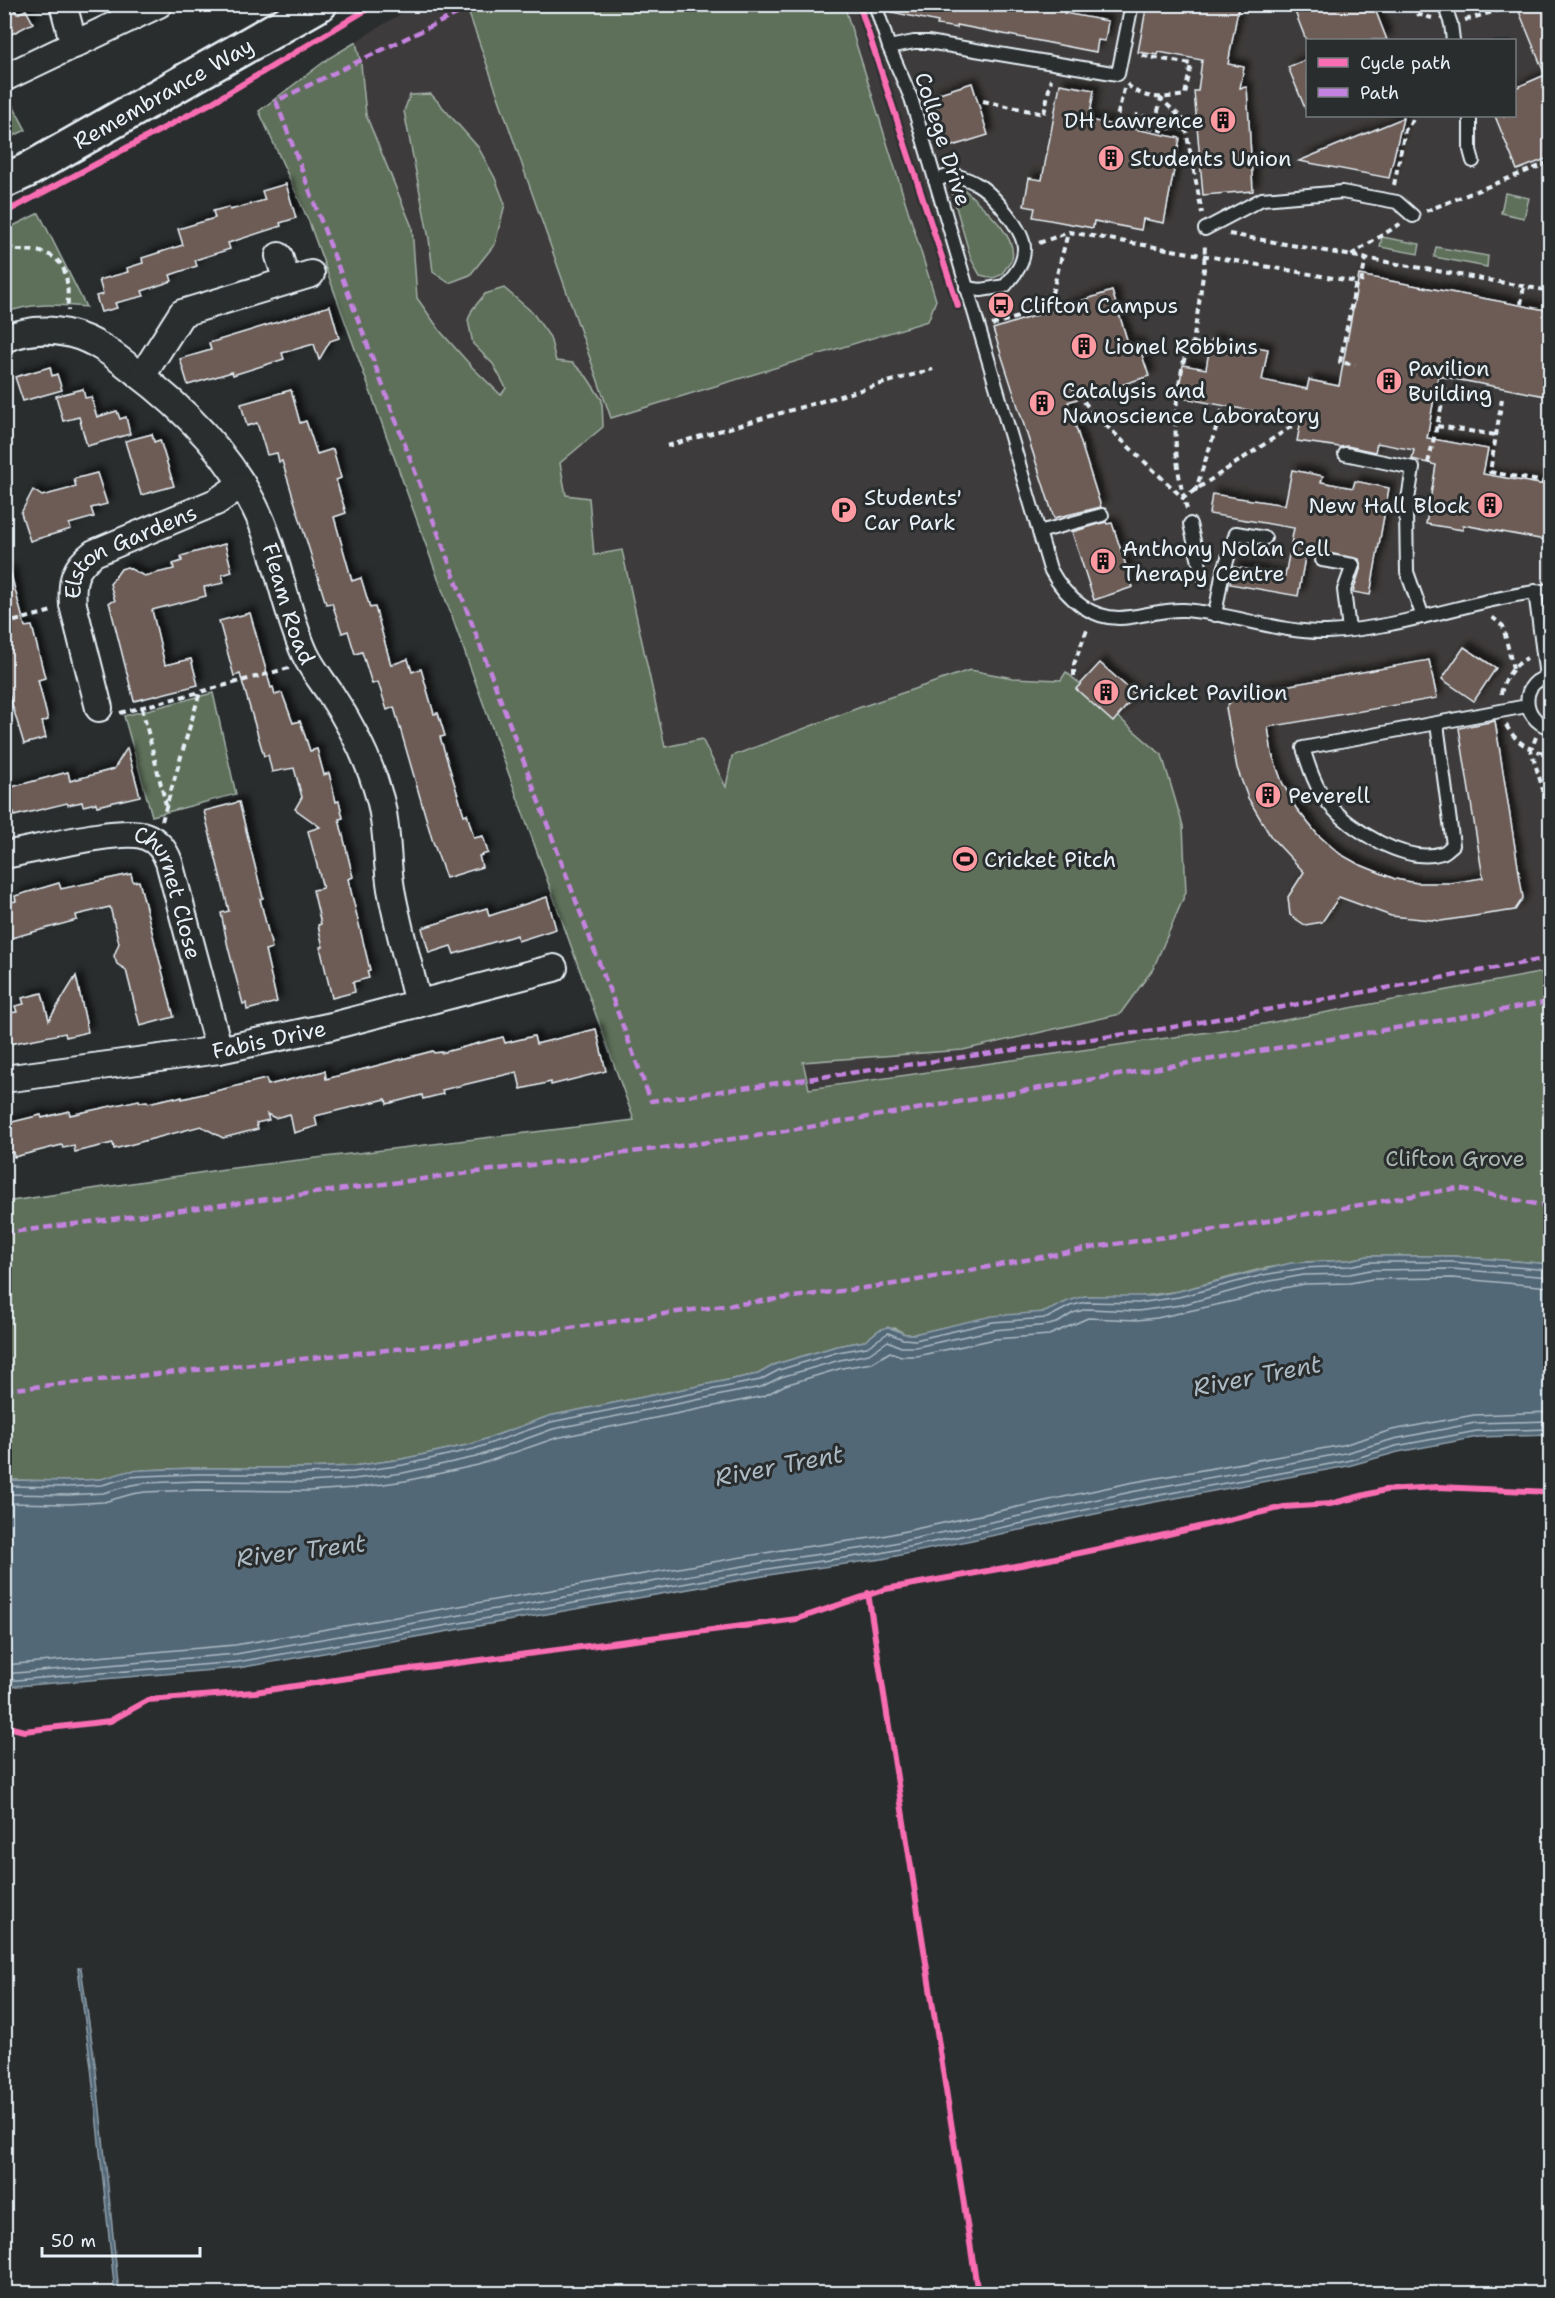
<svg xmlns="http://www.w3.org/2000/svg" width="1555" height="2298" viewBox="0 0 1555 2298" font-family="'Shantell Sans',sans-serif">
	<defs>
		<filter id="shadow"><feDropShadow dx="5.5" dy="-5.5" stdDeviation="3" flood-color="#0009"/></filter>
	</defs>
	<rect width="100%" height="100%" fill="#2a2d2e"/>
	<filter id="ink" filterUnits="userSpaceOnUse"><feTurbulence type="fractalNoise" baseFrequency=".0167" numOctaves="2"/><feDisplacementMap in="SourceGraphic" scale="12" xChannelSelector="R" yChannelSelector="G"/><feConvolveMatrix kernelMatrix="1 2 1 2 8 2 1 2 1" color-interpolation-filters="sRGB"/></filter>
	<g filter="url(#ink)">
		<path fill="#3e3b3a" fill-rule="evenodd" d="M415,5H1550V971L1258,1025L809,1089L309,222L259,111L329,58ZM1308,40H1514V116H1308Z"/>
		<g fill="#5e705a" stroke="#a3b0a9" stroke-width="1.5">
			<polygon points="466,5 844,5 936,300 928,321 611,418"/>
			<polygon points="356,42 361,64 366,115 412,227 417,298 441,332 473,368 501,395 506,388 493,364 473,344 468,320 472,310 485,294 504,288 532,312 550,337 556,361 573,363 587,377 602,400 603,427 560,463 566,495 589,498 594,555 622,550 665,747 702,739 726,787 732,756 858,708 970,670 1013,678 1061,680 1066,672 1162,755 1183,826 1186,892 1153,969 1120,1014 963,1050 803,1062 809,1089 1258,1025 1550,971 1550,1264 1453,1256 1368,1256 1349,1260 1303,1262 1261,1269 1179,1291 1137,1297 1085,1296 1045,1312 992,1317 914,1334 905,1334 895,1328 879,1330 865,1341 837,1346 776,1364 758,1374 549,1416 472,1444 402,1459 353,1466 306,1468 196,1468 143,1470 101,1479 67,1481 5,1480 5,1202 225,1169 634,1120 309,222 259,111 329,58"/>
			<polygon points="4,89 26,130 5,140"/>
			<polygon points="431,94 478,147 495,178 505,204 495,244 470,275 449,283 433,272 429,239 404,111 410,95"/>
			<path d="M958,185L964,189C979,204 1018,234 1012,259C1010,264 1004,270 1001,275L993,278L980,275L971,259L952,193L953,187Z"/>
			<polygon points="1505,193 1529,198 1524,218 1501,213"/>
			<path d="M39,213L86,307C59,305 31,302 5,313V230Z"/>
			<polygon points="1382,237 1420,244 1418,254 1380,247"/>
			<polygon points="1436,247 1488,256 1487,267 1434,257"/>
			<polygon points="213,693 236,794 152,816 124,716"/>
		</g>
		<g fill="#536877" stroke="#8f9fab" stroke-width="1.5">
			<polygon points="1368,1256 1453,1256 1550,1264 1550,1435 1478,1437 1398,1452 1348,1466 1133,1506 882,1559 786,1572 238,1668 5,1687 5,1480 67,1481 101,1479 129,1471 143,1470 196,1468 306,1468 353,1466 402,1459 472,1444 549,1416 758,1374 776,1364 837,1346 865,1341 879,1330 888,1327 905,1334 914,1334 992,1316 1045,1312 1068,1301 1085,1296 1153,1296 1179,1291 1291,1263 1349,1260"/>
			<polygon points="78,1968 81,1968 96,2071 119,2293 115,2293 91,2067"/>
		</g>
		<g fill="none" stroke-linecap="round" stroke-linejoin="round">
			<g stroke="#acbac4" stroke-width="1.5">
				<polyline points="4,1486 68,1487 102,1485 130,1477 143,1476 197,1474 307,1474 353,1472 403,1465 474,1449 551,1422 760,1380 779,1370 838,1352 867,1347 888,1333 903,1339 915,1340 993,1322 1047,1318 1070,1306 1086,1302 1138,1303 1179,1297 1263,1275 1304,1268 1349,1266 1369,1262 1452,1262 1550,1270"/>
				<polyline points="4,1494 68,1495 103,1493 131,1485 144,1483 197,1481 307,1482 354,1479 403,1473 476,1457 553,1429 761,1387 781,1377 840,1360 869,1354 888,1341 901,1347 916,1347 994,1330 1049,1325 1059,1322 1073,1313 1087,1309 1138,1311 1181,1305 1265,1282 1304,1275 1350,1274 1370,1270 1452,1269 1550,1277"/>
				<polyline points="4,1503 69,1504 104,1502 132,1494 145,1492 197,1490 308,1491 355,1488 405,1481 478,1465 556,1438 764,1396 785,1385 842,1368 872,1363 890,1352 901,1356 917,1356 995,1339 1049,1335 1088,1318 1137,1320 1157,1318 1243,1299 1267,1291 1305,1284 1350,1283 1372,1279 1452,1278 1550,1287"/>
				<polyline points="4,1665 235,1645 782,1550 878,1537 1129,1483 1343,1445 1392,1430 1474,1415 1550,1412"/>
				<polyline points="4,1674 236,1654 784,1559 880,1546 1131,1492 1345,1453 1394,1439 1475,1423 1550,1421"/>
				<polyline points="4,1681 237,1662 785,1566 881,1553 1132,1500 1347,1461 1396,1446 1477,1431 1550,1429"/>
			</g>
		</g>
		<g fill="#6c5b55" stroke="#e8f1f8" stroke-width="1.5" filter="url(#shadow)">
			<polygon points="4,4 12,4 17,14 26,10 33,23 4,38"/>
			<polygon points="893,4 1021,4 1040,8 1041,4 1055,4 1066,7 1064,13 1108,21 1105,41 1098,40 1096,52 957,25 957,28 937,25 938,22 892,12"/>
			<polygon points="1147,4 1239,4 1228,64 1244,67 1240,88 1247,87 1253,191 1203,195 1194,91 1198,91 1202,60 1159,52 1158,55 1138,52"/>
			<polygon points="1292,4 1373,4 1387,40 1306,40"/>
			<polygon points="1516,4 1551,4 1551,157 1517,170 1495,116 1515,116 1515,88 1545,75"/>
			<polygon points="1308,59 1308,112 1307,113 1288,67"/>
			<polygon points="972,83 988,135 949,147 933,95"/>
			<polygon points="1060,84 1094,90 1089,120 1180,138 1164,223 1143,219 1141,230 1094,221 1093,228 1033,217 1035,208 1024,206 1029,178 1042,180"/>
			<polygon points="1403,118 1389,178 1299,161"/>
			<polygon points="286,184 296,218 280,223 281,226 228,243 230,249 195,260 197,266 170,275 172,281 142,291 144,296 115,303 117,308 101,312 96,296 103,294 99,280 128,272 127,268 143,263 142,258 183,245 178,229 215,218 213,211 229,207 230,210 265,200 262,191"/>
			<polygon points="1359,275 1551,311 1551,397 1438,376 1427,438 1488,449 1483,474 1551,486 1551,541 1463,525 1463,530 1426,524 1436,465 1412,459 1414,450 1377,443 1375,452 1347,446 1340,447 1297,441 1301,420 1177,397 1183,365 1206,369 1211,339 1268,349 1262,380 1307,389 1309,380 1339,386"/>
			<polygon points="1112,291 1129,346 1138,343 1149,376 1068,402 1101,507 1054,518 993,329"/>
			<polygon points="330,306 339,338 330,341 319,360 314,344 282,353 284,359 233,375 232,372 188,385 180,359 211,350 209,343"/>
			<polygon points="50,367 52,376 57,374 62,390 23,401 15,377"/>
			<polygon points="83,389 85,398 91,397 97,417 117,411 120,419 126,417 130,434 87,446 79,417 63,421 56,396"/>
			<polygon points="291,390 300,423 306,421 317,454 333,449 341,478 336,480 346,513 334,517 352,581 361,578 370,608 375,607 391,665 408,659 412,672 421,669 434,714 438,713 445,736 440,737 464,815 467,814 474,838 483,836 488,853 479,856 482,867 446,878 432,839 394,707 387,710 378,682 372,684 362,652 355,654 348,631 342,633 332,603 326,604 282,461 279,462 277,453 267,455 257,423 247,426 241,404"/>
			<polygon points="152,434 154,442 160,440 174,486 141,495 125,441"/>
			<polygon points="1292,470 1323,476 1321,482 1353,488 1355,481 1389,488 1370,595 1353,592 1361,567 1359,559 1323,552 1316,554 1306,552 1298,596 1230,584 1234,567 1285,576 1294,528 1209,514 1212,494 1285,505"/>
			<polygon points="97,473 107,504 91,508 94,517 69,524 71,529 30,541 21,513 33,490 42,496 76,487 74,479"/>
			<polygon points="1106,522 1107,524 1112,523 1133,587 1094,600 1072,532"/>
			<polygon points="225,544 232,572 222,575 224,583 204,587 206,596 152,610 165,665 191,659 198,685 134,701 109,602 115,601 110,584 121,569 127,567 144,576 174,569 173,564 182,561 181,556"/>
			<polygon points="10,571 25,627 32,626 45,678 38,680 48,720 42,722 46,738 24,744 7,688 4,689 4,572"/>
			<polygon points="250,613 271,688 273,687 275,695 282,693 293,723 300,721 310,751 317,749 324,775 329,773 336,802 339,801 343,818 339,819 353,877 348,879 370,970 367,971 369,978 353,982 355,992 332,998 320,947 323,947 318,925 321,924 313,890 323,888 308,831 320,827 295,809 302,797 294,768 272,772 268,755 264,756 240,674 234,676 219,621"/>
			<polygon points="1464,647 1496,668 1474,701 1442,679"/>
			<polygon points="1429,660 1437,698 1268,727 1272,754 1282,782 1296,808 1317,834 1340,854 1358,864 1395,879 1417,883 1451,883 1483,878 1459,728 1495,721 1523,898 1515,910 1441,921 1391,916 1339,897 1322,922 1305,925 1290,915 1288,897 1304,872 1271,837 1248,798 1237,768 1226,708 1235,695"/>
			<polygon points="1100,663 1136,695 1113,722 1076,689"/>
			<polygon points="127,748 140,796 97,806 96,803 83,806 82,802 68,805 67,803 14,816 14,813 4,816 4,789 68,772 70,781 114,769"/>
			<polygon points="239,802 263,898 260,899 272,948 265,950 277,1002 247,1010 246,1003 243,1004 228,947 221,913 229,911 204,811"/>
			<polygon points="131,874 133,882 139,881 174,1017 140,1026 126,970 117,964 114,956 119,943 110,907 76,915 77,920 4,940 4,904 16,901 15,896 59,883 61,889"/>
			<polygon points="547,897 556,929 518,941 517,935 454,954 451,946 429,953 422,928 487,908 489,916"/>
			<polygon points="76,976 88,1032 66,1037 65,1033 4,1045 4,1014 17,1012 15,1006 24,1004 22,998 42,993 49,1020"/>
			<polygon points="596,1029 606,1071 551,1085 551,1082 521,1089 517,1072 442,1090 443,1094 423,1099 422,1095 387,1104 386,1099 315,1116 317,1126 294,1133 290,1114 275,1118 267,1114 269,1120 256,1123 258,1129 223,1138 201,1126 114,1149 113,1143 75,1152 74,1146 63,1148 62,1145 14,1157 13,1152 4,1154 4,1124 41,1115 42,1118 69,1111 70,1115 139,1100 140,1102 147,1101 148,1103 175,1097 175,1099 182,1097 182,1099 266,1079 268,1085 325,1071 326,1079 433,1051 434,1053 441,1052 441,1053 503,1037 505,1043 534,1036 536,1044"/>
		</g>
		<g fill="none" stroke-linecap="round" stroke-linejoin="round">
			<defs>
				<g id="lane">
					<path d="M875,4L889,47L911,98L1050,569C1066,599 1094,623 1130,617C1147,615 1166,609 1184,610C1232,613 1277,633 1327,632C1403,629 1475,598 1550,590"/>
					<polyline points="1444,4 1451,24 1453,40"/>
					<polyline points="889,47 914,42 928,42 1118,74 1132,4"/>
					<polyline points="1470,116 1470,150 1473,161"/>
					<path d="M935,181C940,179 947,175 953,175C959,176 970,180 975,183C991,191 1025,231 1024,249C1024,265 1014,275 1005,286L981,290L966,288"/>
					<polyline points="1205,229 1262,199 1342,192 1397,202 1413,216"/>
					<polyline points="1345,454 1413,468 1406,512 1407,572 1423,617"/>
					<polyline points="1190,524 1202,575"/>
					<polyline points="1039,532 1102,515"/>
					<polyline points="1322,560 1353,565 1344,590 1349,630"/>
					<polyline points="1535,591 1546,677"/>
					<polyline points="1215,615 1222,576 1236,533 1265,538"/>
					<path d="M1550,677C1521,679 1519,718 1550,728"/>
					<path d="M1437,724L1453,845C1450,847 1446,852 1442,853C1407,865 1350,830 1328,803C1315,787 1309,767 1303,748L1527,706"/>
				</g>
				<g id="street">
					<polyline points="63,4 74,45"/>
					<polyline points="4,78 159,4"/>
					<polyline points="279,256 287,281"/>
					<path id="s1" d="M4,339C26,330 48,328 71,334C95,340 114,355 133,370C185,409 232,456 259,516C279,561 285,610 305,654C312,669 323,682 332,696C353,728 370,762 380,799C388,828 386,859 391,889C398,927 409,966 418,1004"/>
					<polyline points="142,376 182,313 311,274"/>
					<path id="s2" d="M99,708L73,605C71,580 74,568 94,553L216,502L242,484"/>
					<path id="s3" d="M4,855C35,850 120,827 145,836C157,840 165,851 169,862L219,1050"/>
					<path id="s4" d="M4,1079L219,1050L332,1026L554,968"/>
				</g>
				<g id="highway">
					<path id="s5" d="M4,181L26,171L320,4"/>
				</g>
			</defs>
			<use href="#lane" stroke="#e8f1f8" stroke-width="16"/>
			<use href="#street" stroke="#e8f1f8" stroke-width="30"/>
			<use href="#highway" stroke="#e8f1f8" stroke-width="38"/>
			<g stroke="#e8f1f8" stroke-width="4" stroke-dasharray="6 4.5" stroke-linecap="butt">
				<polyline points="1413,4 1417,14 1432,18"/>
				<polyline points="1465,20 1517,5"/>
				<path d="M1127,84C1143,101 1165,98 1185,95L1191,64L1138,55"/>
				<polyline points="983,101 1044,114 1051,79"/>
				<polyline points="1117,121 1165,131 1171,127"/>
				<polyline points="1115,125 1124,89"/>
				<polyline points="1186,130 1135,120 1137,115 1156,119 1161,99 1185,121 1186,130 1202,213"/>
				<polyline points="1394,185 1405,130 1416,116"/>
				<polyline points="1426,211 1550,162"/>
				<polyline points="1229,234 1550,291"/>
				<path d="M4,235L12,249C20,251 28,250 36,251C72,257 67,284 68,311"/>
				<polyline points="1039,243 1069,232 1356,282 1340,362 1355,365"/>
				<polyline points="1351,255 1400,224"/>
				<polyline points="1361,283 1366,258"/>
				<polyline points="1521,304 1524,286"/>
				<polyline points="992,325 1048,308 1068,233"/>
				<polyline points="1193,343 1210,346"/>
				<polyline points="1071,385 1093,413 1183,498 1295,424"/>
				<polyline points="1502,399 1490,472 1550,483"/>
				<polyline points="1437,426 1496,435"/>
				<polyline points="667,446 933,369"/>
				<polyline points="1428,463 1446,388"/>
				<polyline points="1195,492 1222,410"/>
				<path d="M1187,509C1171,457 1172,398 1188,346L1193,343L1204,269L1205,244"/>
				<polyline points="1492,617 1503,626 1513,669"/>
				<polyline points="4,624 52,611"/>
				<polyline points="1074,676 1074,664 1088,627"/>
				<path d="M1501,694C1504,678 1513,666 1527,658"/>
				<polyline points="142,708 166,805"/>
				<polyline points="120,713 200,692"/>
				<path d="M1506,725C1516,743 1530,751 1550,754"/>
				<polyline points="1536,737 1531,750 1547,803 1550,805"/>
				<polyline points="162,821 200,692 289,668"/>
			</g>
			<use href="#lane" stroke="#2a2d2e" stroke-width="12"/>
			<use href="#street" stroke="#2a2d2e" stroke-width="26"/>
			<use href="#highway" stroke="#2a2d2e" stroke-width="33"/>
			<g stroke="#c483df" stroke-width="4.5" stroke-dasharray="9 4.5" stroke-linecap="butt">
				<polyline points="471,7 276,101 651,1101 1162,1029 1550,958"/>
				<polyline points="4,1233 756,1136 1550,1002"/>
				<polyline points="4,1390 511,1337 677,1312 902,1283 1101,1246 1209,1231 1458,1188 1550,1207"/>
			</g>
			<defs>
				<g id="cycleway">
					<polyline points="859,4 958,306"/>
					<polyline points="4,213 211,103 376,4"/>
					<polyline points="868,1593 978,2294"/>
					<polyline points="4,1726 24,1731 110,1721 148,1700 255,1692 388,1672 797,1619 886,1589 1021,1565 1147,1539 1284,1507 1330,1504 1385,1490 1438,1487 1550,1492"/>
				</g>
			</defs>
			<use href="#cycleway" stroke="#2a2d2e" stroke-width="10"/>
			<use href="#cycleway" stroke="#f96db3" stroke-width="6"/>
		</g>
	</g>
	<defs>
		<symbol id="building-disc" viewBox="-11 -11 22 22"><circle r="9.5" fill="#ff9aa2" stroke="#2a2d2e"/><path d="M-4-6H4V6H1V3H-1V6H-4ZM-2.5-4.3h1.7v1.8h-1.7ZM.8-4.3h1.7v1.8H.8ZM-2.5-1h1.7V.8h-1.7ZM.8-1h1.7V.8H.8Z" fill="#111"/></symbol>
		<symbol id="bus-disc" viewBox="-11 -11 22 22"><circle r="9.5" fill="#ff9aa2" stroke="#2a2d2e"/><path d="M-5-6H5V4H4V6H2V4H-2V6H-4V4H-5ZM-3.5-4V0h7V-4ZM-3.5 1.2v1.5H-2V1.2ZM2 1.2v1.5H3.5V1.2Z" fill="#111"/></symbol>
		<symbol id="parking-disc" viewBox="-11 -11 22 22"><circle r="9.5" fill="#ff9aa2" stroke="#2a2d2e"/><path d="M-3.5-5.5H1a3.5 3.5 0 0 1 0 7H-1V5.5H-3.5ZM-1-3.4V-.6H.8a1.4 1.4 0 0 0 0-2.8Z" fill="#111"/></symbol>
		<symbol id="stadium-disc" viewBox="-11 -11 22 22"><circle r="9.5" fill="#ff9aa2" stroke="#2a2d2e"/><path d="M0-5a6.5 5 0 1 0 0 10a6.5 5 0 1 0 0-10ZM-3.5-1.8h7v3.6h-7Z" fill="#111"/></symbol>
	</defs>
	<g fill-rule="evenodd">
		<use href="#building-disc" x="1208" y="105" width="30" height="30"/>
		<use href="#building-disc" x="1096" y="143" width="30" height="30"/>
		<use href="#bus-disc" x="986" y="290" width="30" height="30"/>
		<use href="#building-disc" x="1069" y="331" width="30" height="30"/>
		<use href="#building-disc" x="1374" y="366" width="30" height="30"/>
		<use href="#building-disc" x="1027" y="388" width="30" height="30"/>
		<use href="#building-disc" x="1475" y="490" width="30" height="30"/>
		<use href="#parking-disc" x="829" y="495" width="30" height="30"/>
		<use href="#building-disc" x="1088" y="546" width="30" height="30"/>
		<use href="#building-disc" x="1091" y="677" width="30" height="30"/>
		<use href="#building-disc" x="1253" y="780" width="30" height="30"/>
		<use href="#stadium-disc" x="950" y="844" width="30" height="30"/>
	</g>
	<g text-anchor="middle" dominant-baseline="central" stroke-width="6" stroke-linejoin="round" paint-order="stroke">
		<g font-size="22" fill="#e8f1f8" stroke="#2a2d2e">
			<text stroke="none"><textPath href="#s5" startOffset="182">Remembrance Way</textPath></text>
			<text transform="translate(943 139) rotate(72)">College Drive</text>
			<text stroke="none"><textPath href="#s2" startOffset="194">Elston Gardens</textPath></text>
			<text stroke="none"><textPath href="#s1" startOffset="428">Fleam Road</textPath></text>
			<text stroke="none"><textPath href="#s3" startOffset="206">Churnet Close</textPath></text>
			<text stroke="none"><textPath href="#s4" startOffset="268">Fabis Drive</textPath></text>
		</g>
		<g font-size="22" fill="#e8f1f8" stroke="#2a2d2e" text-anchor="start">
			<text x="1204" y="120" text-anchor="end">DH Lawrence</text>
			<text x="1130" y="158">Students Union</text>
			<text x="1020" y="305">Clifton Campus</text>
			<text x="1104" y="346">Lionel Robbins</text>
			<text x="1408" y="368">Pavilion<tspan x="1408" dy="25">Building</tspan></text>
			<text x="1062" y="390">Catalysis and<tspan x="1062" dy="25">Nanoscience Laboratory</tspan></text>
			<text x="864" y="497">Students'<tspan x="864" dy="25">Car Park</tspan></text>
			<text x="1470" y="505" text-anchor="end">New Hall Block</text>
			<text x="1122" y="548">Anthony Nolan Cell<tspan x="1122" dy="25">Therapy Centre</tspan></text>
			<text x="1126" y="692">Cricket Pavilion</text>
			<text x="1288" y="795">Peverell</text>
			<text x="984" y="859">Cricket Pitch</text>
		</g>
		<g font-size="22" fill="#aab7b1" stroke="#2a2d2e">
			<text x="1455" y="1158">Clifton Grove</text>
		</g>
		<g font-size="24" font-style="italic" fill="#acbac4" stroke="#2a2d2e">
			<text transform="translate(1257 1376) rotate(-11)">River Trent</text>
			<text transform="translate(779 1466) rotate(-11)">River Trent</text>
			<text transform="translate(301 1551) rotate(-7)">River Trent</text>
		</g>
	</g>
	<rect width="1555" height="2298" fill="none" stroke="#2a2d2e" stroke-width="24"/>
	<rect x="12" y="12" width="1531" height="2274" fill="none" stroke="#e8f1f8" stroke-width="2" filter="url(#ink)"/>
	<rect x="1306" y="39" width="210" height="78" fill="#2a2d2e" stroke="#767b7f" stroke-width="1.5"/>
	<rect x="1318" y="58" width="30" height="9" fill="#f96db3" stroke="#767b7f" stroke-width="1.5"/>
	<text x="1360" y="69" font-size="18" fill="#e8f1f8">Cycle path</text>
	<rect x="1318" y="88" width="30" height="9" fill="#c483df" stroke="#767b7f" stroke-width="1.5"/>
	<text x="1360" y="99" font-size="18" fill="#e8f1f8">Path</text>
	<path d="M42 2247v9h158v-9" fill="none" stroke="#e8f1f8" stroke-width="3"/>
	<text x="51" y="2247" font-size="18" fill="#e8f1f8" stroke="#2a2d2e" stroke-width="4.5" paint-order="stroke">50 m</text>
</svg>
